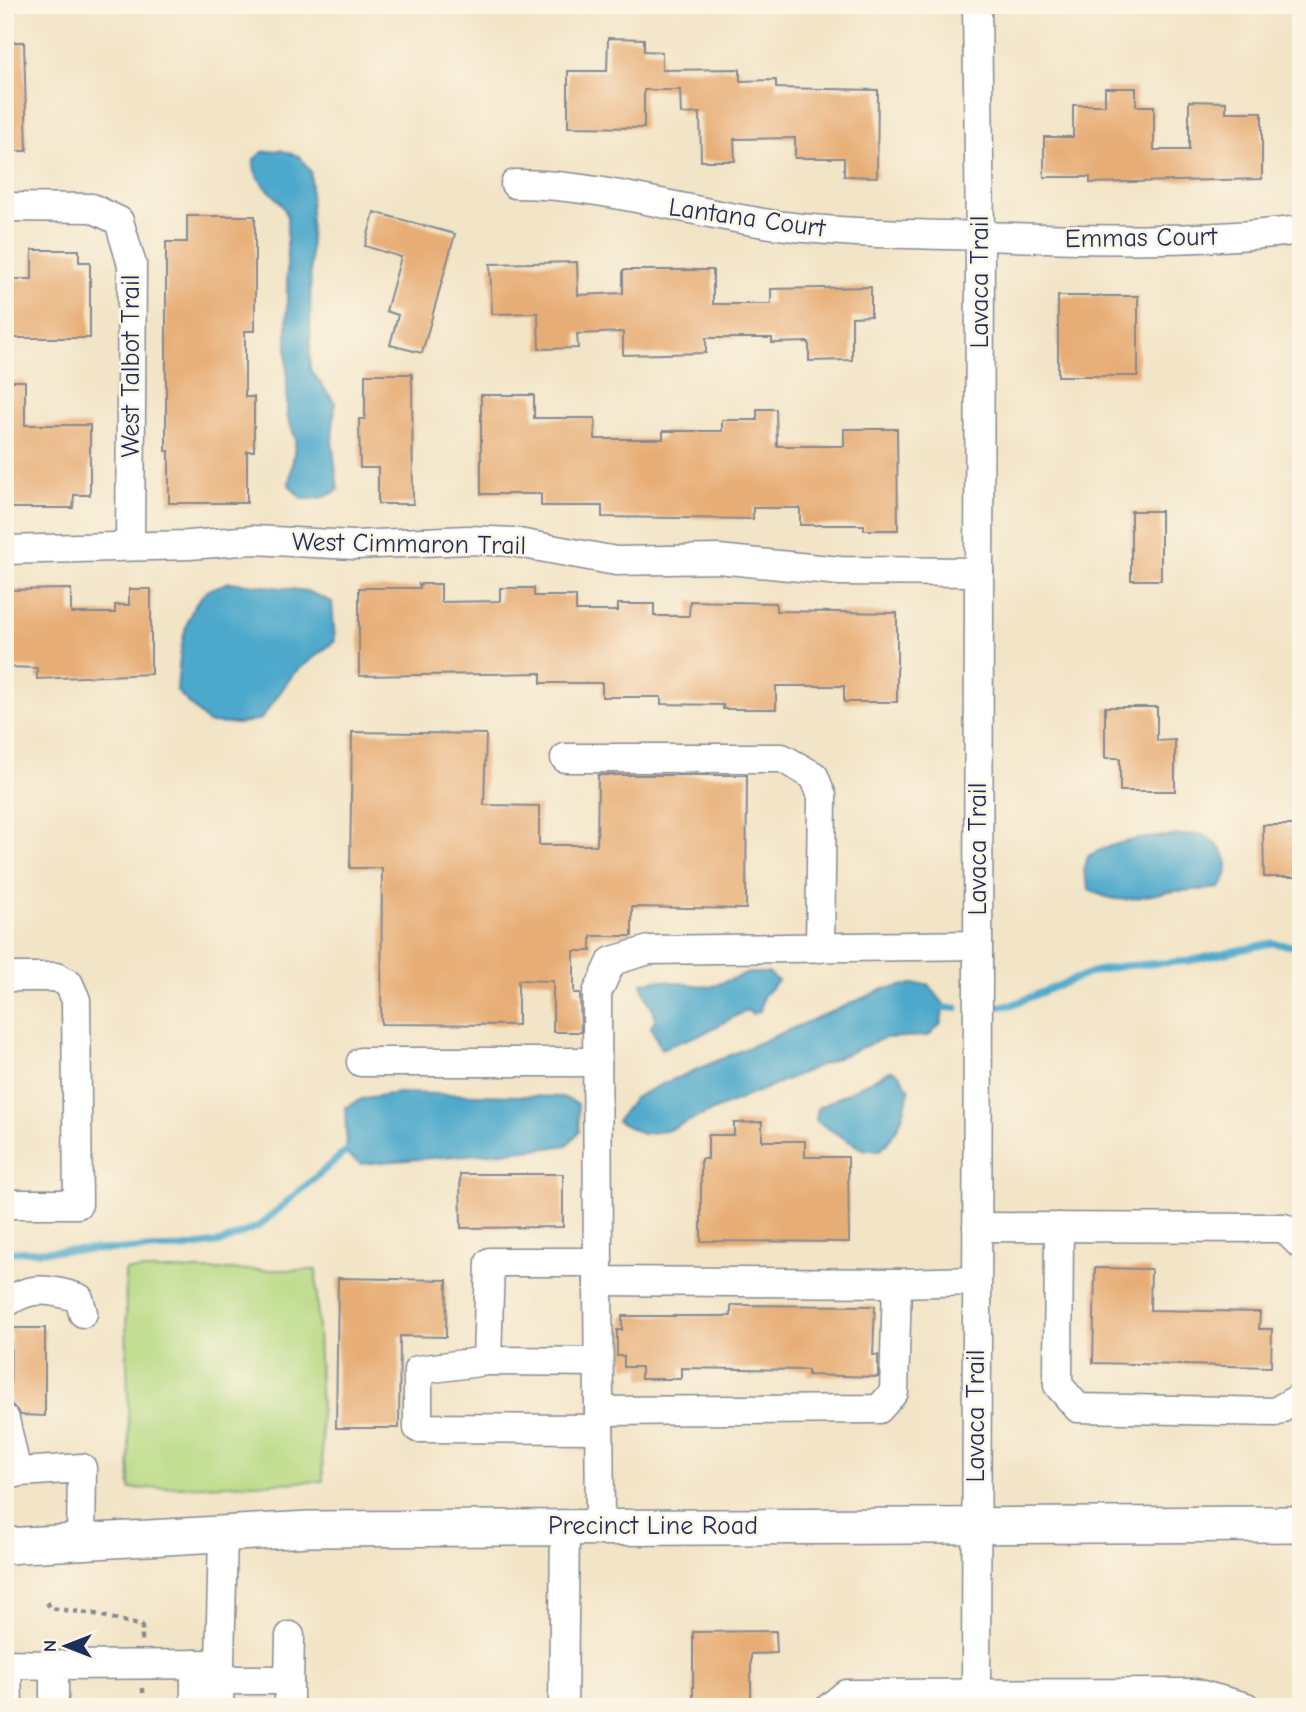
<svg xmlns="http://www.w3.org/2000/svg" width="1306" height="1712" viewBox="0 0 1306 1712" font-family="'Comic Neue',sans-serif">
	<rect width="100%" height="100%" fill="#fcf5e5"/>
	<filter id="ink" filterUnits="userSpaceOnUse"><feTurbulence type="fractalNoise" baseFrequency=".0143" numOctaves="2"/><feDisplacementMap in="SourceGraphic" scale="14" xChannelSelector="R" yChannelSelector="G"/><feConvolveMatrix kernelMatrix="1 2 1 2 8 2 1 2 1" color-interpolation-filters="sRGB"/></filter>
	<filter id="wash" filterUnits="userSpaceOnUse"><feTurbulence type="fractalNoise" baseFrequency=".00686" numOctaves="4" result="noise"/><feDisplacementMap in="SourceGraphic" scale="28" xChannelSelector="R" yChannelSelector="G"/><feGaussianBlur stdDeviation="1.57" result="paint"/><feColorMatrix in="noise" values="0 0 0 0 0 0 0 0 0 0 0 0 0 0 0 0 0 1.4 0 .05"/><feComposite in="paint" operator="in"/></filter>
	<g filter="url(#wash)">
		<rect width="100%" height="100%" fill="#f2e4c6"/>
		<polygon fill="#b6d981" stroke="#688470" stroke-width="2" points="125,1270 316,1270 323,1481 130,1489"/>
		<g fill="#4da9cb" stroke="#346c94" stroke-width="2">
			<path d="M280,150L299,156L311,172L310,369L335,403L332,440L338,490C327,498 315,499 302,499L289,485L296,440L287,416V217C282,193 251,185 254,159L263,152Z"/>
			<path d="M230,582L307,591L332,602L335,641L294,673L261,719L239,724L208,723L177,691C179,661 182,614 205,593C211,587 223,585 230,582Z"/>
			<path d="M1202,834C1225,847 1235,864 1220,888C1205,890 1191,890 1176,891C1137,894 1129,909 1089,890L1084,872L1088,856C1126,835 1159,837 1202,834Z"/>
			<path d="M749,973H769L778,981L763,996L760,1011L752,1014L747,1010L704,1033L661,1049L651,1027L656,1018C653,1005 643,997 642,983L656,980L710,987Z"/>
			<polygon points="912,984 928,984 944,1004 941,1023 928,1036 884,1038 668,1130 642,1134 617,1121 634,1098 656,1087 884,989"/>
			<path d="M892,1070L899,1074L909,1089C905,1114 898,1134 879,1151L862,1149L816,1121L818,1108Z"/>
			<polygon points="399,1093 562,1097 578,1104 579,1132 567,1145 549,1148 361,1164 347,1155 345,1107 364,1098"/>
		</g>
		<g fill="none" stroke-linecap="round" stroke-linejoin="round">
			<g stroke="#4da9cb" stroke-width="7">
				<polyline points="989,1007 1011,1005 1092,972 1122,966 1189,961 1272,943 1301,947"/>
				<polyline points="937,1008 956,1008"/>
				<polyline points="5,1252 183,1248 222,1242 259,1226 352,1146"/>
			</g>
		</g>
		<g id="blocks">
			<g fill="#e7ad76">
				<polygon points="608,38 644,39 644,51 662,52 662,70 740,69 740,81 776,80 776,88 878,90 877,177 844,176 844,158 795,158 795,138 734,139 735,161 701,161 700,113 681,114 680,90 644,90 644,128 568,127 568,71 607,71"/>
				<polygon points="5,42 24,42 27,151 5,151"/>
				<polygon points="1105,88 1136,88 1136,106 1154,106 1154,150 1189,150 1189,101 1226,102 1226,112 1262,112 1262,179 1090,183 1090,177 1044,177 1044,137 1073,137 1073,105 1105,105"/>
				<polygon points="374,212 455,234 422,353 390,345 398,315 386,311 401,257 365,246"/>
				<polygon points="187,216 255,216 255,331 245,331 245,397 254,397 254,451 247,451 247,503 169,503 169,451 166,451 166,242 187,242"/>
				<polygon points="32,250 79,250 79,262 90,262 90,338 5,338 5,279 32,279"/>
				<polygon points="577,262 578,295 623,293 623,270 713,270 713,304 771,304 771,289 871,287 871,316 852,317 852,360 809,361 809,342 772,343 772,338 706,338 706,353 623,355 623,332 577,334 578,348 539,349 538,313 492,314 490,264"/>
				<rect x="1058" y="296" width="80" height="80"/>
				<polygon points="365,374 412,374 413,504 378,504 378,468 360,468 359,419 365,419"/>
				<polygon points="5,381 25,381 25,425 90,425 90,495 74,495 73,508 5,508"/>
				<polygon points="481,395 534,395 534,418 595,418 595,439 663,439 663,431 722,431 722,420 757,420 757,409 776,409 777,446 844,446 844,429 897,429 898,530 864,530 864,525 800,525 800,508 753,508 753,519 602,517 602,506 541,506 541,494 481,494"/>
				<rect x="1131" y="511" width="30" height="69"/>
				<polygon points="419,584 441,584 441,602 500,601 500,588 534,588 534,596 576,596 576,611 618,611 618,604 654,604 654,616 689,616 690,601 776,603 776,611 897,613 897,702 844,702 844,686 776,686 776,709 723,709 723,705 661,704 661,697 602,697 602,683 541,683 541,673 359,676 359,588 420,588"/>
				<polygon points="71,589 71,613 115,613 115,605 129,605 129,589 151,589 151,674 37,679 37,668 5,667 5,590"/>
				<polygon points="1105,707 1157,707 1157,741 1175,740 1175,791 1120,791 1120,758 1105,758"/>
				<polygon points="352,732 486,734 484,805 539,806 539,845 597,845 598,775 747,775 746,909 632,907 632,936 591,936 591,951 574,951 574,993 580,993 581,1032 553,1032 553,981 518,980 518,1025 381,1024 382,868 350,868"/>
				<polygon points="1263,825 1301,825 1301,877 1264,877"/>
				<polygon points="762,1122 762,1141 805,1141 805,1157 848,1157 849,1242 701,1241 701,1159 708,1159 708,1135 734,1135 734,1123"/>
				<polygon points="460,1174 563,1174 563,1227 461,1228"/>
				<polygon points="1095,1268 1151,1269 1150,1310 1260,1312 1259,1329 1272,1329 1271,1367 1093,1363"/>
				<polygon points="338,1278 447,1280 446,1337 400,1336 399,1428 336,1428"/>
				<polygon points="731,1305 875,1306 873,1355 878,1355 878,1377 808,1375 808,1370 681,1368 681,1379 641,1379 641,1367 624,1367 624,1356 617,1356 617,1330 622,1330 622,1316 731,1316"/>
				<polygon points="11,1328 45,1328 45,1416 21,1415 10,1403"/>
				<polygon points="776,1631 777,1653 751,1654 751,1707 693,1707 693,1632"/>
			</g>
		</g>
	</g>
	<g filter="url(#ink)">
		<use href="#blocks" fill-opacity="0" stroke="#868a92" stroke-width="2"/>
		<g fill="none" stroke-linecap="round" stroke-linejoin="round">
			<defs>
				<g id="minor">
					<path d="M515,184C603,184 690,213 777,225C846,234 914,234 983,236C1089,240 1196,243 1301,230"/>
					<polyline points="5,207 92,208 119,221 132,265 130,545"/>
					<polyline points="5,550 189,545 253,540 354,545 468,540 513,542 616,561 718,559 840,571 979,572"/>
					<polyline points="565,758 782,758 814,776 822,796 820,948"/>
					<polyline points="5,977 56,977 69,984 76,1000 78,1204 5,1204"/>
					<polyline points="361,1062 597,1062"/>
					<polyline points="977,1227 1284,1228 1301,1245"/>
					<polyline points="1059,1227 1058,1385 1078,1408 1275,1412 1301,1397"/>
					<polyline points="598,1262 490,1262 487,1361 418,1370 418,1428 599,1429"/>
					<polyline points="598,1281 600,1526"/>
					<polyline points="897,1283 976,1281"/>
					<path d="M5,1304C29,1285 51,1289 79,1298L83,1313"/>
					<polyline points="487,1361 598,1362"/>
					<polyline points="599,1411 879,1409 894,1392 897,1283 598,1281 597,993 612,961 649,950 978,945"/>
					<polyline points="5,1419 17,1473"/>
					<polyline points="5,1473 82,1468 81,1541"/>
					<polyline points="5,1664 54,1665"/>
					<polyline points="7,1664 8,1707"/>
					<polyline points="220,1680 289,1680 289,1707"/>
					<polyline points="289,1680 290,1636"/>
					<polyline points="976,1693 980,236 977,5"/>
					<polyline points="54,1707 54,1665 220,1664"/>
					<polyline points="195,1707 195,1664"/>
					<polyline points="219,1707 223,1534"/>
					<polyline points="563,1707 565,1527"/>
					<polyline points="830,1707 846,1694 1195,1693 1246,1707"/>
				</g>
				<polyline id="major" points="5,1546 309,1529 1301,1524"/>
			</defs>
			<use href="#minor" stroke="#868a92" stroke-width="31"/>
			<use href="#major" stroke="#868a92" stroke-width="38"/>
			<g stroke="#868a92" stroke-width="4.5" stroke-dasharray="5 5" stroke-linecap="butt">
				<polyline points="47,1602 50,1608 95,1614 142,1626 142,1641"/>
				<polyline points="143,1688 143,1702"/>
			</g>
			<use href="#minor" stroke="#fff" stroke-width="28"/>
			<use href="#major" stroke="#fff" stroke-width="35"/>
		</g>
	</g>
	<g text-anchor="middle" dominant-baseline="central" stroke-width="5" stroke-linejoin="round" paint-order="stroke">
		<g font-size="26" fill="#1b2f5e" stroke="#fcf5e5">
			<text transform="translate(747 218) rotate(8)">Lantana Court</text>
			<text transform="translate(1141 238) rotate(-1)">Emmas Court</text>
			<text transform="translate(980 282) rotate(-90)">Lavaca Trail</text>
			<text transform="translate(131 366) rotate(-90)">West Talbot Trail</text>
			<text transform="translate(409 544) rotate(1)">West Cimmaron Trail</text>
			<text transform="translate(978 849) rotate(-90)">Lavaca Trail</text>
			<text transform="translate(976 1416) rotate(-90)">Lavaca Trail</text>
			<text x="653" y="1526">Precinct Line Road</text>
		</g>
	</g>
	<rect width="1306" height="1712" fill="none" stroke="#fcf5e5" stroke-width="28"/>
	<g transform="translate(66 1646) rotate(270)" stroke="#fcf5e5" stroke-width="5" paint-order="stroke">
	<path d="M0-5L12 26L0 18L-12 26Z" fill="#1b2f5e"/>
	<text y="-10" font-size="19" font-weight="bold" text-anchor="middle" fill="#1b2f5e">N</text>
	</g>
</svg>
